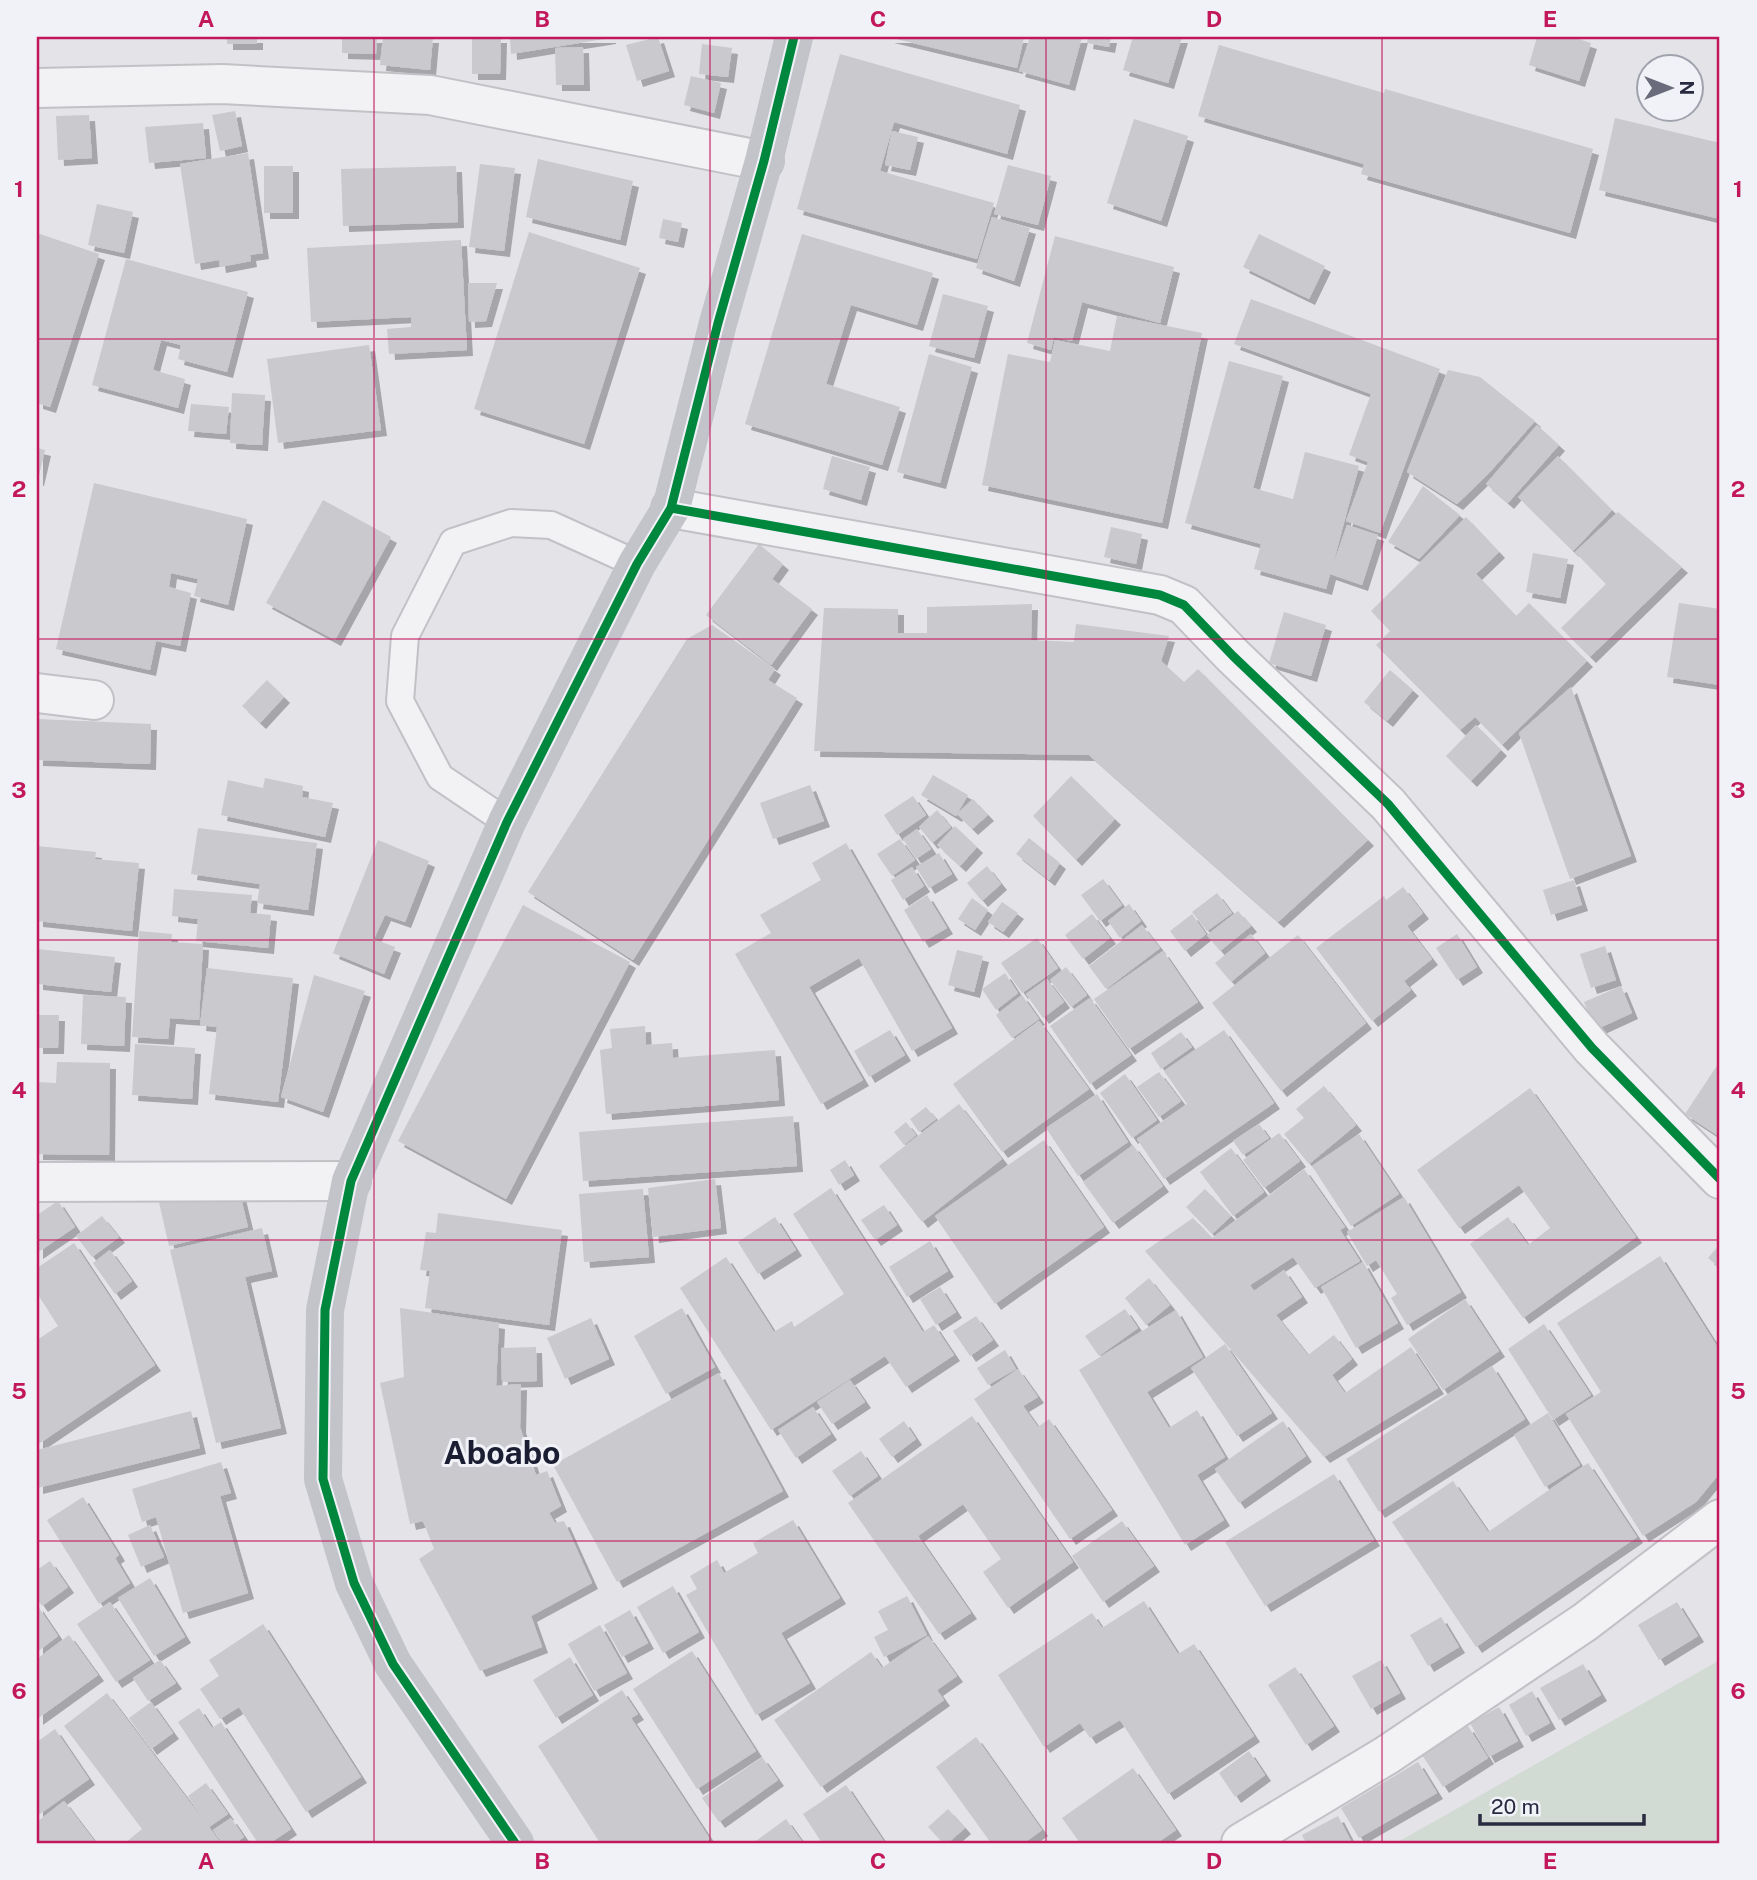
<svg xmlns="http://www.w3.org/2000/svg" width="1757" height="1880" viewBox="0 0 1757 1880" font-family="'Public Sans',sans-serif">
	<defs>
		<filter id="shadow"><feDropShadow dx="6" dy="6" stdDeviation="0" flood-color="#0004"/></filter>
	</defs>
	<rect width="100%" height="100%" fill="#e3e3e8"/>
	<polygon fill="#d1dad3" points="1720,1660 1720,1843 1396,1843"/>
	<g fill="#c9c9ce" filter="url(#shadow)">
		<rect x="227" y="37" width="30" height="7"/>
		<polygon points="342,37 377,37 376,54 342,53"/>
		<polygon points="383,37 433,37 430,70 380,65"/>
		<polygon points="472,37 501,37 500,74 472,74"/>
		<polygon points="510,37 610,37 610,38 511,54"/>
		<polygon points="658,37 669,71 637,81 626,45"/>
		<polygon points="888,37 1024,37 1017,68"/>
		<polygon points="1030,37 1082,37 1069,85 1019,71"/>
		<polygon points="1088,37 1111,37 1109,47 1087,43"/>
		<polygon points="1133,37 1182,37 1168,83 1123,70"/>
		<polygon points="1537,37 1572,37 1591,43 1579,81 1529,65"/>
		<polygon points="702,44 732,48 728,77 699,74"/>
		<polygon points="1219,45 1384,93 1385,89 1593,149 1570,233 1361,174 1364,164 1198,116"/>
		<polygon points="583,47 584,85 556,85 555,48"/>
		<polygon points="840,54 1020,105 1007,154 894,122 880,171 994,203 977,259 797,209"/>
		<polygon points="691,76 721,83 714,113 684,105"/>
		<polygon points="235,111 242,146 220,151 212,115"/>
		<polygon points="89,115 92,158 58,160 56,116"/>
		<polygon points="1615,118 1720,143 1720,219 1599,190"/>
		<polygon points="1134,119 1188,136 1161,221 1107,203"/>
		<polygon points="203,123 206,158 149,163 145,127"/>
		<polygon points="892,131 918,137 910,170 885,165"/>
		<polygon points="248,153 263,253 250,255 251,261 220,267 219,260 195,264 180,164"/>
		<polygon points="538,159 633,181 620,240 526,217"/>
		<polygon points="480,164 515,168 504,251 469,247"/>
		<polygon points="1008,165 1051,176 1038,225 994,214"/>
		<rect x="264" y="166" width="29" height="47"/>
		<polygon points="456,166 458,222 343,226 341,169"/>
		<polygon points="97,204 133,212 124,253 88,245"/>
		<polygon points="992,217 1030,228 1014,281 976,268"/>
		<polygon points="663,219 682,223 678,242 659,238"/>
		<polygon points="529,232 640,268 584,444 474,409"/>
		<polygon points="37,233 99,254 50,407 37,403"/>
		<polygon points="802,234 933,273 917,325 851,305 826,384 900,407 882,465 745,424"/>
		<polygon points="1259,234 1325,266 1309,299 1243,267"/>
		<polygon points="1055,236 1174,267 1160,323 1082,302 1072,341 1054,337 1051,350 1027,343"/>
		<polygon points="461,240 467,350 389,354 387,329 411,327 411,317 311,322 307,248"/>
		<polygon points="126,259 248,292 227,372 178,359 181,345 161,340 153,370 185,379 178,408 92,385"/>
		<polygon points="468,283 497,283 486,321 469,322"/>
		<polygon points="943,294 988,306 974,358 929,346"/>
		<polygon points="1251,299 1440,369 1380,533 1346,521 1368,462 1349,455 1371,394 1234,344"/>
		<polygon points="1117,316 1202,333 1162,523 982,485 1008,354 1050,362 1055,340 1110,351"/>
		<polygon points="369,345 381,430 278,443 267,359"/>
		<polygon points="929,354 972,367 940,483 897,472"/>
		<polygon points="1229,361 1283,376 1253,488 1293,499 1305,452 1359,466 1332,568 1347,525 1378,535 1362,585 1330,574 1326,589 1254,569 1261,544 1185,523"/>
		<polygon points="1448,370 1480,377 1535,421 1489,473 1457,504 1407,472"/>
		<polygon points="232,393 265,395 262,445 230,443"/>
		<polygon points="191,404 229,407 226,434 188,431"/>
		<polygon points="1537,425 1559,445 1508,503 1486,484"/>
		<polygon points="37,448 45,450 38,480 37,480"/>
		<polygon points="832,456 870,467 861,500 823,489"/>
		<polygon points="1558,456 1612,510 1573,551 1518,497"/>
		<polygon points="94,483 247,519 228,605 194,596 198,579 171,573 169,587 191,593 180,646 156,641 150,670 56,649"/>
		<polygon points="1423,486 1460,515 1419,559 1388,542"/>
		<polygon points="323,500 391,537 335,640 266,603"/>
		<polygon points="1618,512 1682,567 1590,657 1561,628 1606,584 1575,552"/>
		<polygon points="1466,517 1499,552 1476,574 1516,616 1529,603 1587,661 1502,745 1475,717 1460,730 1376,645 1390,631 1371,611"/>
		<polygon points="1111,527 1142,534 1136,564 1104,557"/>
		<polygon points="759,544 783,564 772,579 812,609 771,665 706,615"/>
		<polygon points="1533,553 1568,559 1560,598 1526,592"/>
		<polygon points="1679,603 1720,609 1720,685 1667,677"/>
		<polygon points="1032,604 1031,640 1074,642 1076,624 1169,636 1161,661 1184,682 1198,669 1368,840 1278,922 1089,755 814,751 824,608 898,609 898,633 927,633 927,607"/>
		<polygon points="1284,612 1326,625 1311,676 1269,663"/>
		<polygon points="712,625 775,669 768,680 797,698 633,960 528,892 687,639"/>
		<polygon points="1390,670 1413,690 1387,721 1364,702"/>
		<polygon points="267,680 284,697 260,723 242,706"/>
		<polygon points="1571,687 1631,856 1570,879 1519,733"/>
		<polygon points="37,719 151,724 150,764 37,760"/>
		<polygon points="1476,725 1501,750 1471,781 1446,756"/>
		<polygon points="933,775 968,795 956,816 921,795"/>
		<polygon points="1071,776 1115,819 1076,860 1033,816"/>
		<polygon points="265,778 303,786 302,797 333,803 325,837 221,815 228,780 263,788"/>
		<polygon points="810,785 824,821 773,839 760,803"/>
		<polygon points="913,796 926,815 897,835 884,815"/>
		<polygon points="973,799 988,815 972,829 957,814"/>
		<polygon points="937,810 951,827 932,843 919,827"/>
		<polygon points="955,826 977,847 960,866 937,845"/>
		<polygon points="198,828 317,843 308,910 257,903 260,884 191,874"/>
		<polygon points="917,829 931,849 916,859 903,839"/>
		<polygon points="1029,838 1060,863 1049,880 1016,854"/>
		<polygon points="900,839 915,860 892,876 877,854"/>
		<polygon points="378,840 429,861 405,922 385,915 374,939 395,947 384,974 333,953"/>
		<polygon points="846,843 952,1028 912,1051 859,958 809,987 863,1080 821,1104 735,954 771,933 760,915 821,880 812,863"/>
		<polygon points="37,846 96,852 95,859 139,863 132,931 37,921"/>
		<polygon points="939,853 952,874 929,888 916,867"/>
		<polygon points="987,866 1001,884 982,901 967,883"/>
		<polygon points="912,867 924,886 903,900 891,880"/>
		<polygon points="1103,879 1122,905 1100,921 1081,895"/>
		<polygon points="1574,880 1582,905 1551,915 1543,890"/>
		<polygon points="1403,887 1423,913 1407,926 1432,959 1404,981 1411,990 1372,1021 1316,948 1384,896 1386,900"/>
		<polygon points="174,889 252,895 250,913 271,915 268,948 196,941 198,919 172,916"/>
		<polygon points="1217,893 1232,913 1207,931 1192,912"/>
		<polygon points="927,895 947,928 923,942 904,910"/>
		<polygon points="972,898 988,910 975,930 958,919"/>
		<polygon points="1002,902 1018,913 1003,932 988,922"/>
		<polygon points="1129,904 1141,921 1120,938 1108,921"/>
		<polygon points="523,905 630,962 506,1199 398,1141"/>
		<polygon points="1238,911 1251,926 1220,951 1207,935"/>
		<polygon points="1092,914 1110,938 1083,959 1065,935"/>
		<polygon points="1192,914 1206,934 1185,951 1170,931"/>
		<polygon points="1142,925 1160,948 1106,989 1089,966"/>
		<polygon points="139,931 172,934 171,942 203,944 199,1020 170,1018 168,1039 132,1037"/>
		<polygon points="1251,934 1265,953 1231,982 1215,963"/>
		<polygon points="1457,934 1477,967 1457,980 1436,948"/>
		<polygon points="1298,935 1366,1023 1281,1091 1212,1003"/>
		<polygon points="1037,938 1058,968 1022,993 1001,963"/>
		<polygon points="1605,946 1616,980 1591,988 1580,954"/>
		<polygon points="37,949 115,957 111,992 37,984"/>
		<polygon points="957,950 983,956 974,992 948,985"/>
		<polygon points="1163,951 1198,1002 1129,1049 1094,999"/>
		<polygon points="1066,967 1087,995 1071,1007 1050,980"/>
		<polygon points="207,968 293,978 278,1102 209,1094 217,1027 200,1025"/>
		<polygon points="1005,973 1018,993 996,1010 982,989"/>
		<polygon points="314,975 365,991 323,1112 281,1097"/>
		<polygon points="1047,979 1064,1002 1043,1018 1026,994"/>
		<polygon points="1621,986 1632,1013 1595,1030 1584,1002"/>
		<polygon points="83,995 126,997 124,1046 81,1044"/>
		<polygon points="1022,995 1039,1019 1012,1038 996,1015"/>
		<polygon points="1090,998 1131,1055 1090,1084 1050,1026"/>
		<polygon points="37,1015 59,1015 58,1048 37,1048"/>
		<polygon points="1039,1021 1089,1089 1002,1152 953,1084"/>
		<polygon points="645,1026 646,1045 672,1043 673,1058 775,1050 779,1100 606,1114 600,1050 612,1048 610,1029"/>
		<polygon points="890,1030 905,1055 869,1077 854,1051"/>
		<polygon points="1224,1030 1274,1103 1164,1179 1137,1139 1187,1104 1164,1071"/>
		<polygon points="1181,1032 1192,1047 1161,1069 1151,1053"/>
		<polygon points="135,1044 195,1048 192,1099 132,1095"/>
		<polygon points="1720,1061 1720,1137 1685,1114"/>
		<polygon points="57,1062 110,1063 109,1155 37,1154 37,1082 56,1083"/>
		<polygon points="1159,1072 1181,1101 1159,1117 1137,1087"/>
		<polygon points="1125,1074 1157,1120 1132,1138 1100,1093"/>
		<polygon points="1324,1086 1356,1125 1309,1164 1284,1134 1304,1118 1296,1109"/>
		<polygon points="1530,1088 1636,1237 1523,1318 1470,1244 1508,1217 1528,1245 1550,1228 1519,1185 1459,1228 1417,1170"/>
		<polygon points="1097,1094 1128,1142 1078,1176 1046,1128"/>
		<polygon points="959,1104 1002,1159 922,1222 879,1166"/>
		<polygon points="926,1107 936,1119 919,1132 910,1119"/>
		<polygon points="793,1116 797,1166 583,1181 579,1132"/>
		<polygon points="906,1122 916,1135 904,1145 894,1132"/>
		<polygon points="1259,1124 1269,1138 1243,1155 1233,1141"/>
		<polygon points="1279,1133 1300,1161 1264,1188 1243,1160"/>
		<polygon points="1359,1134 1399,1194 1351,1226 1312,1166"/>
		<polygon points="1044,1140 1104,1227 995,1304 935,1216"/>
		<polygon points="1133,1145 1163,1186 1113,1223 1083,1182"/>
		<polygon points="1231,1148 1264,1192 1233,1216 1200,1172"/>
		<polygon points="845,1160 854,1175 839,1185 830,1170"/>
		<polygon points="1304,1169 1345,1227 1340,1230 1360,1261 1315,1288 1293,1257 1250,1285 1254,1291 1284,1270 1302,1297 1276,1315 1308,1355 1334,1335 1352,1359 1332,1375 1345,1393 1411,1347 1438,1388 1324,1457 1145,1251 1193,1218 1212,1238"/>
		<polygon points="715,1179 721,1228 653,1237 648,1188"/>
		<polygon points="203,1187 206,1201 240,1194 248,1227 169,1246 158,1198"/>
		<polygon points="831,1188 923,1332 934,1325 954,1355 906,1387 885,1356 771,1430 680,1288 726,1257 774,1332 792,1321 794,1327 844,1294 793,1214"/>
		<polygon points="643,1189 649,1257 584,1262 579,1194"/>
		<polygon points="1205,1189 1231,1216 1212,1234 1186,1207"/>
		<polygon points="1404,1197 1461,1292 1407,1325 1391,1298 1397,1294 1376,1260 1367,1266 1347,1232"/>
		<polygon points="58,1201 75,1227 37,1253 37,1215"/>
		<polygon points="884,1205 897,1225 875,1240 861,1220"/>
		<polygon points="438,1213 562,1230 549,1325 425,1308 430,1271 420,1270 426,1232 436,1233"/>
		<polygon points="102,1216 119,1237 92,1257 76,1236"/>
		<polygon points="775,1217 796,1250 758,1274 738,1242"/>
		<polygon points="262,1228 272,1271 245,1277 281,1428 216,1443 170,1250"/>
		<polygon points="930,1241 948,1271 907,1297 889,1267"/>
		<polygon points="74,1243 155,1365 37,1445 37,1340 58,1326 37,1293 37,1268"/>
		<polygon points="1720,1244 1720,1268 1708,1258"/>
		<polygon points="110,1250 132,1281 115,1294 93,1263"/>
		<polygon points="1660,1256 1720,1351 1720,1390 1718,1391 1720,1395 1720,1473 1696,1502 1643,1536 1566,1414 1601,1392 1557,1323"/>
		<polygon points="1363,1262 1398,1323 1356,1348 1321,1287"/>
		<polygon points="1149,1278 1170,1305 1146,1325 1125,1298"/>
		<polygon points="940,1287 956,1312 936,1325 920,1299"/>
		<polygon points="1465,1299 1499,1351 1443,1390 1408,1339"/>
		<polygon points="400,1308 499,1323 496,1386 521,1384 520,1427 536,1475 547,1471 561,1506 549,1513 555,1523 564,1521 592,1583 531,1616 542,1647 480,1671 419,1559 434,1549 423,1521 410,1524 380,1383 404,1377"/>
		<polygon points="682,1308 715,1367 666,1394 634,1336"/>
		<polygon points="1125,1309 1138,1328 1099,1356 1085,1336"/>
		<polygon points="1176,1310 1203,1357 1147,1392 1169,1428 1197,1410 1225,1457 1197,1475 1224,1520 1185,1545 1079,1370"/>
		<polygon points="976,1316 993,1340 970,1356 953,1331"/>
		<polygon points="591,1318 609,1359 565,1379 547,1338"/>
		<polygon points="1544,1324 1591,1395 1553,1420 1508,1349"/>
		<polygon points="1225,1344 1272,1413 1237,1436 1191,1368"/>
		<polygon points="536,1347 537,1381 502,1382 501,1348"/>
		<polygon points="1005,1350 1016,1369 988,1385 977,1368"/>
		<polygon points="1492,1366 1525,1419 1379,1512 1346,1459"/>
		<polygon points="1018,1369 1038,1397 1023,1406 1038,1427 1049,1419 1112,1510 1070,1539 974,1399"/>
		<polygon points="719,1373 783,1491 617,1582 553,1465"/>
		<polygon points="850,1380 865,1402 832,1424 817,1402"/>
		<polygon points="813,1407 831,1434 796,1458 778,1430"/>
		<polygon points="191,1411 200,1448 37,1488 37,1450"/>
		<polygon points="1548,1413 1580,1465 1545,1487 1514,1435"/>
		<polygon points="972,1416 1073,1562 1008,1608 983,1572 1001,1559 963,1504 918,1536 971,1613 939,1634 848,1503"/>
		<polygon points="904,1421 916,1439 892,1457 879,1439"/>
		<polygon points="1283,1421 1306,1456 1239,1503 1215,1469"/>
		<polygon points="861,1451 878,1476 850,1496 832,1471"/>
		<polygon points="221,1462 231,1493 220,1496 248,1593 183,1613 156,1517 142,1522 132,1489"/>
		<polygon points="1588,1463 1637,1537 1476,1647 1392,1522 1453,1481 1488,1532"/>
		<polygon points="1334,1474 1374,1540 1265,1606 1225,1542"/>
		<polygon points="83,1497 119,1555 115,1558 130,1583 99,1604 47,1520"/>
		<polygon points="793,1520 840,1598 781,1633 810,1683 756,1715 686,1595 697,1589 690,1576 717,1560 724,1573 758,1553 753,1543"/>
		<polygon points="1122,1521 1154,1566 1103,1602 1072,1556"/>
		<polygon points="150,1525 164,1557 141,1567 128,1535"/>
		<polygon points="50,1561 68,1587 42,1606 37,1599 37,1570"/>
		<polygon points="150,1578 185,1637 154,1656 118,1598"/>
		<polygon points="673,1586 699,1632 663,1653 637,1607"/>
		<polygon points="907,1596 927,1635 884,1657 874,1637 888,1630 878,1611"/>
		<polygon points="1144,1601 1178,1654 1194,1644 1254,1736 1168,1794 1120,1720 1090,1738 1080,1723 1044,1747 998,1675 1092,1613 1102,1628"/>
		<polygon points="110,1602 150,1660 116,1682 77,1624"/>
		<polygon points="1677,1602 1698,1636 1659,1660 1638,1625"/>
		<polygon points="37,1605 58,1636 37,1652"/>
		<polygon points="630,1610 648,1643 622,1657 604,1625"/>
		<polygon points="1441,1617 1459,1647 1428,1666 1410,1635"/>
		<polygon points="263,1624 361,1777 306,1812 239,1707 220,1719 200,1689 219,1676 209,1660"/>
		<polygon points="600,1625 627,1673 594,1691 568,1644"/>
		<polygon points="69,1635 98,1675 37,1719 37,1659"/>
		<polygon points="928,1636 957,1676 937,1690 944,1700 821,1787 774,1720 871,1652 882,1668"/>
		<polygon points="692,1651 756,1751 697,1789 633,1689"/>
		<polygon points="570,1657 593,1695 556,1718 533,1680"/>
		<polygon points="160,1660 176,1683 148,1701 133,1678"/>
		<polygon points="1381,1660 1400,1693 1371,1709 1352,1676"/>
		<polygon points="1583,1664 1601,1695 1559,1720 1540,1688"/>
		<polygon points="1295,1667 1334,1726 1306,1745 1268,1685"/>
		<polygon points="622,1690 638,1714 631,1718 710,1839 704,1843 600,1843 538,1746"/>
		<polygon points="1532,1691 1550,1723 1526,1736 1509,1705"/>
		<polygon points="107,1693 202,1818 188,1796 206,1783 228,1814 209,1827 221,1843 125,1843 142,1829 64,1726"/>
		<polygon points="151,1702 173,1733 151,1749 129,1718"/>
		<polygon points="1499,1707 1518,1741 1489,1757 1470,1723"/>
		<polygon points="199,1708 212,1728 221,1722 291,1829 270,1843 258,1843 178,1722"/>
		<polygon points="1468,1726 1488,1758 1443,1787 1422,1755"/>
		<polygon points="55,1729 89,1779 37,1816 37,1742"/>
		<polygon points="976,1737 1042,1830 1024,1843 991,1843 936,1767"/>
		<polygon points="1249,1751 1265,1775 1235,1797 1219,1773"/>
		<polygon points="762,1757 778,1780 719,1822 702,1798"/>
		<polygon points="1418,1762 1437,1793 1359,1838 1341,1808"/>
		<polygon points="1133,1768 1176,1830 1157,1843 1080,1843 1062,1818"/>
		<polygon points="846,1785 885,1843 822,1843 803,1814"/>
		<polygon points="64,1801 96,1843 37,1843 37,1822"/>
		<polygon points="948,1809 965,1828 948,1843 943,1843 928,1827"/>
		<polygon points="1338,1816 1352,1843 1306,1843 1302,1835"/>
		<polygon points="231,1818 244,1837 235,1843 223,1843 213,1830"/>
		<polygon points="786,1819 803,1843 753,1843"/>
	</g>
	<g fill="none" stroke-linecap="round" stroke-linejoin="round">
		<defs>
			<polyline id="lane" points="507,822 440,777 400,701 405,636 453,542 511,523 551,525 637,564"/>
			<g id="street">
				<polyline points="37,88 222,84 430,95 764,161"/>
				<polyline points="671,508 1160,595 1184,605 1233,656 1388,804 1592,1048 1720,1179"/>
				<polyline points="37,693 94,700"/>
				<polyline points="37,1182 351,1181"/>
				<polyline points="1241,1843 1387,1755 1585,1622 1720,1519"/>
			</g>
		</defs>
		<use href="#lane" stroke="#c1c1c6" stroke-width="30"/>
		<use href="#street" stroke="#c1c1c6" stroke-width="42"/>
		<use href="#lane" stroke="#f2f2f5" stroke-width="26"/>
		<use href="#street" stroke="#f2f2f5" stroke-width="38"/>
		<polyline stroke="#c3c4ca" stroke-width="38" points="515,1843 393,1664 354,1583 323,1479 325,1310 351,1181 507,822 637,564 671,508 718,323 764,161 794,37"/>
		<defs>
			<g id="cycleway">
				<polyline points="671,508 1160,595 1184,605 1233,656 1388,804 1592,1048 1720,1179"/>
				<polyline points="515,1843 393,1664 354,1583 323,1479 325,1310 351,1181 507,822 637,564 671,508 718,323 764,161 794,37"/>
			</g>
		</defs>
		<use href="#cycleway" stroke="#f0f2f7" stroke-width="13"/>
		<use href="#cycleway" stroke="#00873e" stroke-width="9"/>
	</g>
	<path fill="none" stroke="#c2185b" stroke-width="2" stroke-opacity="0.55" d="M374,37V1843M710,37V1843M1046,37V1843M1382,37V1843M37,339H1720M37,639H1720M37,940H1720M37,1240H1720M37,1541H1720"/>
	<g text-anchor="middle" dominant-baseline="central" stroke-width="6" stroke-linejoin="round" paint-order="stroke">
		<g font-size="32" font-weight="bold" fill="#1b1e32" stroke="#f0f2f7">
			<text x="502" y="1452">Aboabo</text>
		</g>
	</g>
	<rect width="1757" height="1880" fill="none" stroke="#f0f2f7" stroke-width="77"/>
	<g transform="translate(1670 88) rotate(90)"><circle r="33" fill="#f0f2f7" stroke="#a0a3ae" stroke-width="2"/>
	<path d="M0-5L12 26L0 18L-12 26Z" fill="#6a6c7b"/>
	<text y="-10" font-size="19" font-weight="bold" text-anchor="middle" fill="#292c41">N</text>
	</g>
	<path d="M1480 1814v10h164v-10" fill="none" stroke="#292c41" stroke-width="3.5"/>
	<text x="1491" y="1814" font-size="21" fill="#292c41" stroke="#f0f2f7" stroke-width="5" paint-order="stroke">20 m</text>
	<rect x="38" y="38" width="1680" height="1804" fill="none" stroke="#c2185b" stroke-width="2.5"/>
	<g font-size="23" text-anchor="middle" font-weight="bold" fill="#c2185b">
		<text x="206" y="27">A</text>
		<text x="542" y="27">B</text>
		<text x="878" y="27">C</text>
		<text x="1214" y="27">D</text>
		<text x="1550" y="27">E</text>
		<text x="19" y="197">1</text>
		<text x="1738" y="197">1</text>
		<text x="19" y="497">2</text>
		<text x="1738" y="497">2</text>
		<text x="19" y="798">3</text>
		<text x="1738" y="798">3</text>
		<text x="19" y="1098">4</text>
		<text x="1738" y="1098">4</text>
		<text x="19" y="1399">5</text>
		<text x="1738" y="1399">5</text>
		<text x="19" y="1699">6</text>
		<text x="1738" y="1699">6</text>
		<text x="206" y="1869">A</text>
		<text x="542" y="1869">B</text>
		<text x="878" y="1869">C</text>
		<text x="1214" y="1869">D</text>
		<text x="1550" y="1869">E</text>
	</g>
</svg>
